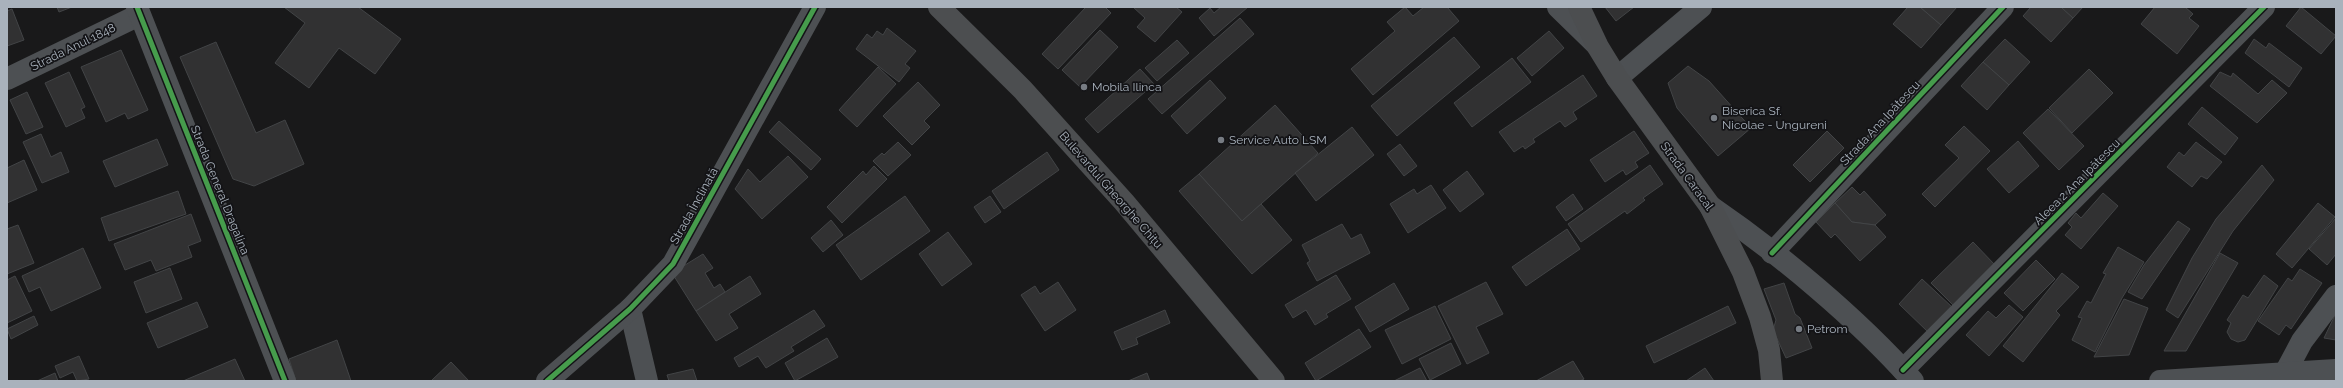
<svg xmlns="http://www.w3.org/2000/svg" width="2343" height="388" viewBox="0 0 2343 388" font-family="Raleway,sans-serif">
	<rect width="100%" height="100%" fill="#19191a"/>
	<g fill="#313132" stroke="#424446">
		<polygon points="57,7 72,7 59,12"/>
		<polygon points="284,7 358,7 401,39 375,74 339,48 309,88 275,63 305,23"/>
		<polygon points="1086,7 1105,7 1111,13 1058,69 1042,54"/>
		<polygon points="1133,7 1176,7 1182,12 1155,42 1137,27 1145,18"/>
		<polygon points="1221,7 1248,7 1214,36 1199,18 1210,8 1214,13"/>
		<polygon points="1405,7 1413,16 1424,7 1447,7 1459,21 1373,95 1351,69 1395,31 1387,22"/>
		<polygon points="1605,7 1634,7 1616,21"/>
		<polygon points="1908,7 1920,7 1941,25 1921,48 1893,24"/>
		<polygon points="1920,7 1957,7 1941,25"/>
		<polygon points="2031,7 2061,7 2073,18 2051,42 2023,16"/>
		<polygon points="2061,7 2083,7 2073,18"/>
		<polygon points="2155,7 2185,7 2193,14 2189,18 2199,26 2177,54 2141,24"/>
		<polygon points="2301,7 2336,36 2321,54 2286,26"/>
		<polygon points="12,9 24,40 7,46 7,11"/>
		<polygon points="1240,18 1254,34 1162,114 1148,99"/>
		<polygon points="887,28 916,51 905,64 910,68 899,82 856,49 867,34 872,38 877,31 883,35"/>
		<polygon points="1100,30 1118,47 1080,87 1062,70"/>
		<polygon points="1549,31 1564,48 1532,76 1517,58"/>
		<polygon points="1454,37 1480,67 1397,136 1371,106"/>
		<polygon points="2005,39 2030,62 2009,85 1983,62"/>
		<polygon points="2254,39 2266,48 2269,43 2302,68 2289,87 2245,53"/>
		<polygon points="1177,40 1189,53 1157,81 1145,68"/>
		<polygon points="216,42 256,133 285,120 304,164 254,186 233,179 180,57"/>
		<polygon points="121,50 148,110 128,119 125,113 106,122 81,67"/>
		<polygon points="1512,58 1531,82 1472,127 1454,103"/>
		<polygon points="1983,62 2009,85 1987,110 1961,86"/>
		<polygon points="1688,66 1709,81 1751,128 1718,156 1677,108 1668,83"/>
		<polygon points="878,67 896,84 857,127 839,110"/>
		<polygon points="1140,69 1154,84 1098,133 1085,119"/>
		<polygon points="2089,69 2113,93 2072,133 2049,108"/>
		<polygon points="69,72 85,107 81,109 85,118 66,127 45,83"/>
		<polygon points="2220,72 2231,77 2233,73 2258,94 2272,80 2287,93 2257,123 2210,86"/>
		<polygon points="1583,75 1597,96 1573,112 1577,119 1565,127 1560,121 1533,139 1535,142 1525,149 1523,146 1514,152 1499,132"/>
		<polygon points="1210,80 1226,98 1187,134 1171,116"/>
		<polygon points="918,82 940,105 924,121 930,127 912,145 883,116"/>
		<polygon points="27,92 43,127 26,134 10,100"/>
		<polygon points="1275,105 1318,153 1242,221 1199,174"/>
		<polygon points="2202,107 2238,138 2225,155 2188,124"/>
		<polygon points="2048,109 2084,146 2059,170 2023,133"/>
		<polygon points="779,121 821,159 811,170 769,132"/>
		<polygon points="1964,126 1990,151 1935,207 1922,194 1959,158 1945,145"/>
		<polygon points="1352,127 1374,155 1316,201 1295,173"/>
		<polygon points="1634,131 1649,153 1635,162 1638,167 1626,175 1623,170 1605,182 1590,160"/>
		<polygon points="1827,131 1844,148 1810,182 1793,165"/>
		<polygon points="41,134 51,157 61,152 69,172 42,183 23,142"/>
		<polygon points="157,139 168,165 115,187 103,161"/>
		<polygon points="2018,141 2039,166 2009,193 1987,169"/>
		<polygon points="898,142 911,155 888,176 873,161 882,153 884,155"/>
		<polygon points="2196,142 2222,162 2207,179 2201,176 2192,187 2167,167 2179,152 2184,156"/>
		<polygon points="1400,144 1417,166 1404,176 1387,154"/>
		<polygon points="1047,152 1059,170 1004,209 992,191"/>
		<polygon points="788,156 808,177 762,219 735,189 748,169 760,182"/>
		<polygon points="24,160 37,190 7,203 7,168"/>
		<polygon points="1650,165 1663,184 1643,198 1645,200 1627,214 1625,211 1581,242 1568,224"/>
		<polygon points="2262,165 2274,180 2233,231 2178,318 2166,310 2192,258 2216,219"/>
		<polygon points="874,166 887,179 842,223 827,207 863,171 866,175"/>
		<polygon points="1467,171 1484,194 1460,212 1443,190"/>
		<polygon points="1199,174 1242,221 1261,204 1292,240 1252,274 1179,191"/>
		<polygon points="1431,185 1446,208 1408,233 1390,204 1414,189 1417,194"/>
		<polygon points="1852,187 1860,195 1864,191 1886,215 1875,225 1852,222 1835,203"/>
		<polygon points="178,191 186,214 109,241 101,218"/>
		<polygon points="2103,193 2118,206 2081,249 2065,235 2072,227 2068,223 2076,213 2081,218"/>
		<polygon points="1573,194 1583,209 1566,221 1556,207"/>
		<polygon points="905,196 930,231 861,280 836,245"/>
		<polygon points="990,196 1001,212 985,223 974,207"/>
		<polygon points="1835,203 1852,222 1875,225 1886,237 1860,261 1835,234 1831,238 1816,222"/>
		<polygon points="2318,203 2335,217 2292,268 2276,254"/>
		<polygon points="191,214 201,241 188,246 192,257 156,271 151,260 125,270 114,244"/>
		<polygon points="2336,218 2336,254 2327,265 2309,249"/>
		<polygon points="831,220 843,235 823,252 811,238"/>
		<polygon points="2178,221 2190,229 2142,299 2128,292 2144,265"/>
		<polygon points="1342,224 1351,239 1361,234 1370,253 1317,281 1307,263 1310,261 1302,245"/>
		<polygon points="18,225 34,263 7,274 7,229"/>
		<polygon points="1567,229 1580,249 1526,286 1512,267"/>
		<polygon points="948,232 972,264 942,286 919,254"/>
		<polygon points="1973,242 1995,265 1954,306 1931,283"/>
		<polygon points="2118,247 2144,262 2122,298 2095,352 2072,340 2082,318 2078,317 2087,301 2091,303 2106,274 2103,273"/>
		<polygon points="83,248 101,288 51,311 40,287 29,292 22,276"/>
		<polygon points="2220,253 2238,263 2186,351 2164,351"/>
		<polygon points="703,254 713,268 705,273 714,288 720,284 725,292 696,311 672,273"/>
		<polygon points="2036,260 2055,279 2023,311 2004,293"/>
		<polygon points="170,268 182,299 146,313 134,282"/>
		<polygon points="2300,269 2322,283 2291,329 2286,325 2279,335 2258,321 2288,278 2292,281"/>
		<polygon points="2062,273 2079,287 2056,311 2060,315 2023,362 2003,346"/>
		<polygon points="1336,275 1351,299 1326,314 1328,317 1315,325 1306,310 1293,318 1285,305"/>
		<polygon points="2264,275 2278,286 2245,340 2238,342 2231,339 2227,332 2231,323 2227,320 2243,295 2248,298"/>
		<polygon points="15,276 32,311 7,323 7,280"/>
		<polygon points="750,276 761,294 729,314 738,328 716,341 696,311"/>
		<polygon points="1922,279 1952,307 1928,332 1899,304"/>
		<polygon points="1058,282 1076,310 1045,331 1021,295 1035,286 1040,294"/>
		<polygon points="1486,282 1503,314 1476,327 1489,353 1467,364 1438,306"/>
		<polygon points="1394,283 1409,309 1370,332 1355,307"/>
		<polygon points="1784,283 1795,314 1800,318 1812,348 1786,358 1773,330 1776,320 1764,289"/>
		<polygon points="2124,299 2148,308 2129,355 2094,357"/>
		<polygon points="197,302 208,327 158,348 147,323"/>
		<polygon points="2009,305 2023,317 1989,356 1966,335 1988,311 1996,318"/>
		<polygon points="1435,306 1451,339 1402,364 1385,330"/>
		<polygon points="1728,306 1736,323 1654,363 1646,346"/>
		<polygon points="814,310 825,326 791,347 794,351 766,368 758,356 739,367 734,358"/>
		<polygon points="1165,310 1170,323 1136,338 1138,344 1122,350 1114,332"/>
		<polygon points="2336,313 2336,340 2324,338"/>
		<polygon points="34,316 38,325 11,339 7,329"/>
		<polygon points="1359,329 1371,347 1316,381 1305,363"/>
		<polygon points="827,338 838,357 795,381 785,363"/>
		<polygon points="337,340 351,381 296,381 289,359"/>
		<polygon points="1451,343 1461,364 1430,380 1419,359"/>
		<polygon points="79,356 89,379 77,381 73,372 60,378 55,366"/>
		<polygon points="235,359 245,381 183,381"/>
		<polygon points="1573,361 1584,379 1580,381 1536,381"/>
		<polygon points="451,362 469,381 431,381"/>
		<polygon points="1420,368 1427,381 1394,381"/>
		<polygon points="1705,368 1714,381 1686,381"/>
		<polygon points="693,369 697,381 669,381 667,375"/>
		<polygon points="55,373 58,381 37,381"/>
		<polygon points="1147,373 1150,381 1128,381"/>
	</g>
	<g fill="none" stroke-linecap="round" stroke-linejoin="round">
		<g stroke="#4d5053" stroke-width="22">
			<polyline points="1558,7 1596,44"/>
			<polyline points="1617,78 1701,7"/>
			<polyline points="7,79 139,15"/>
			<polyline points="1772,253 2003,7"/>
			<polyline points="630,309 647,381"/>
			<polyline points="1903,370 2264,7"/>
			<polyline points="2285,373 2302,341 2336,296"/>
			<polyline points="547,381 630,309 673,264 815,7"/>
		</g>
		<g stroke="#4d5053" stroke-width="22">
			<polyline points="137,7 285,381"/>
			<path d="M1710,206C1780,254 1857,318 1913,381"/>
			<polyline points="2160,381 2336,370"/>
		</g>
		<g stroke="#4c4e50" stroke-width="22">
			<polyline points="939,7 1023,90 1124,202 1274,381"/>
			<polyline points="1579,7 1598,47 1617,78 1710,206 1743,272 1760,317 1769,350 1772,381"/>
		</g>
		<defs>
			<g id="cycleway">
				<polyline points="137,7 285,381"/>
				<polyline points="1772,253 2003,7"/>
				<polyline points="1903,370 2264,7"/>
				<polyline points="547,381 630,309 673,264 815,7"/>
			</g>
		</defs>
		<use href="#cycleway" stroke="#131316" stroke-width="8"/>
		<use href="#cycleway" stroke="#469c4c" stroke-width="5"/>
	</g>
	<g fill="#777c83" stroke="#131316" stroke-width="1.5">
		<circle cx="1084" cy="87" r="4"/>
		<circle cx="1714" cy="118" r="4"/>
		<circle cx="1221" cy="140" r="4"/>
		<circle cx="1799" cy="329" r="4"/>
	</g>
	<g text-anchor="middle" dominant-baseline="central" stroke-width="3.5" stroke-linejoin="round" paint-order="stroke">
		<g font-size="12" fill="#a9b2bc" stroke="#131316">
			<text transform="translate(73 47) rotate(-26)">Strada Anul 1848</text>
			<text transform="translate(1880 123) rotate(-47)">Strada Ana Ipătescu</text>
			<text transform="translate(1687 176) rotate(54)">Strada Caracal</text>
			<text transform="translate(2077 182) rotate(-45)">Aleea 2 Ana Ipătescu</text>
			<text transform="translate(220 190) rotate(68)">Strada General Dragalina</text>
			<text transform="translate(1111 190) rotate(49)">Bulevardul Gheorghe Chițu</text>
			<text transform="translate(694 206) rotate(-61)">Strada Înclinată</text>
		</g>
		<g font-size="12" fill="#a9b2bc" stroke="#131316" text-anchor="start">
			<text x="1092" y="87">Mobila Ilinca</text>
			<text x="1722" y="111">Biserica Sf.<tspan x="1722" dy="14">Nicolae - Ungureni</tspan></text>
			<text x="1229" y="140">Service Auto LSM</text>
			<text x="1807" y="329">Petrom</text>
		</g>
	</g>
	<rect width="2343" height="388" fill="none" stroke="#a9b2bc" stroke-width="16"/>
</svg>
